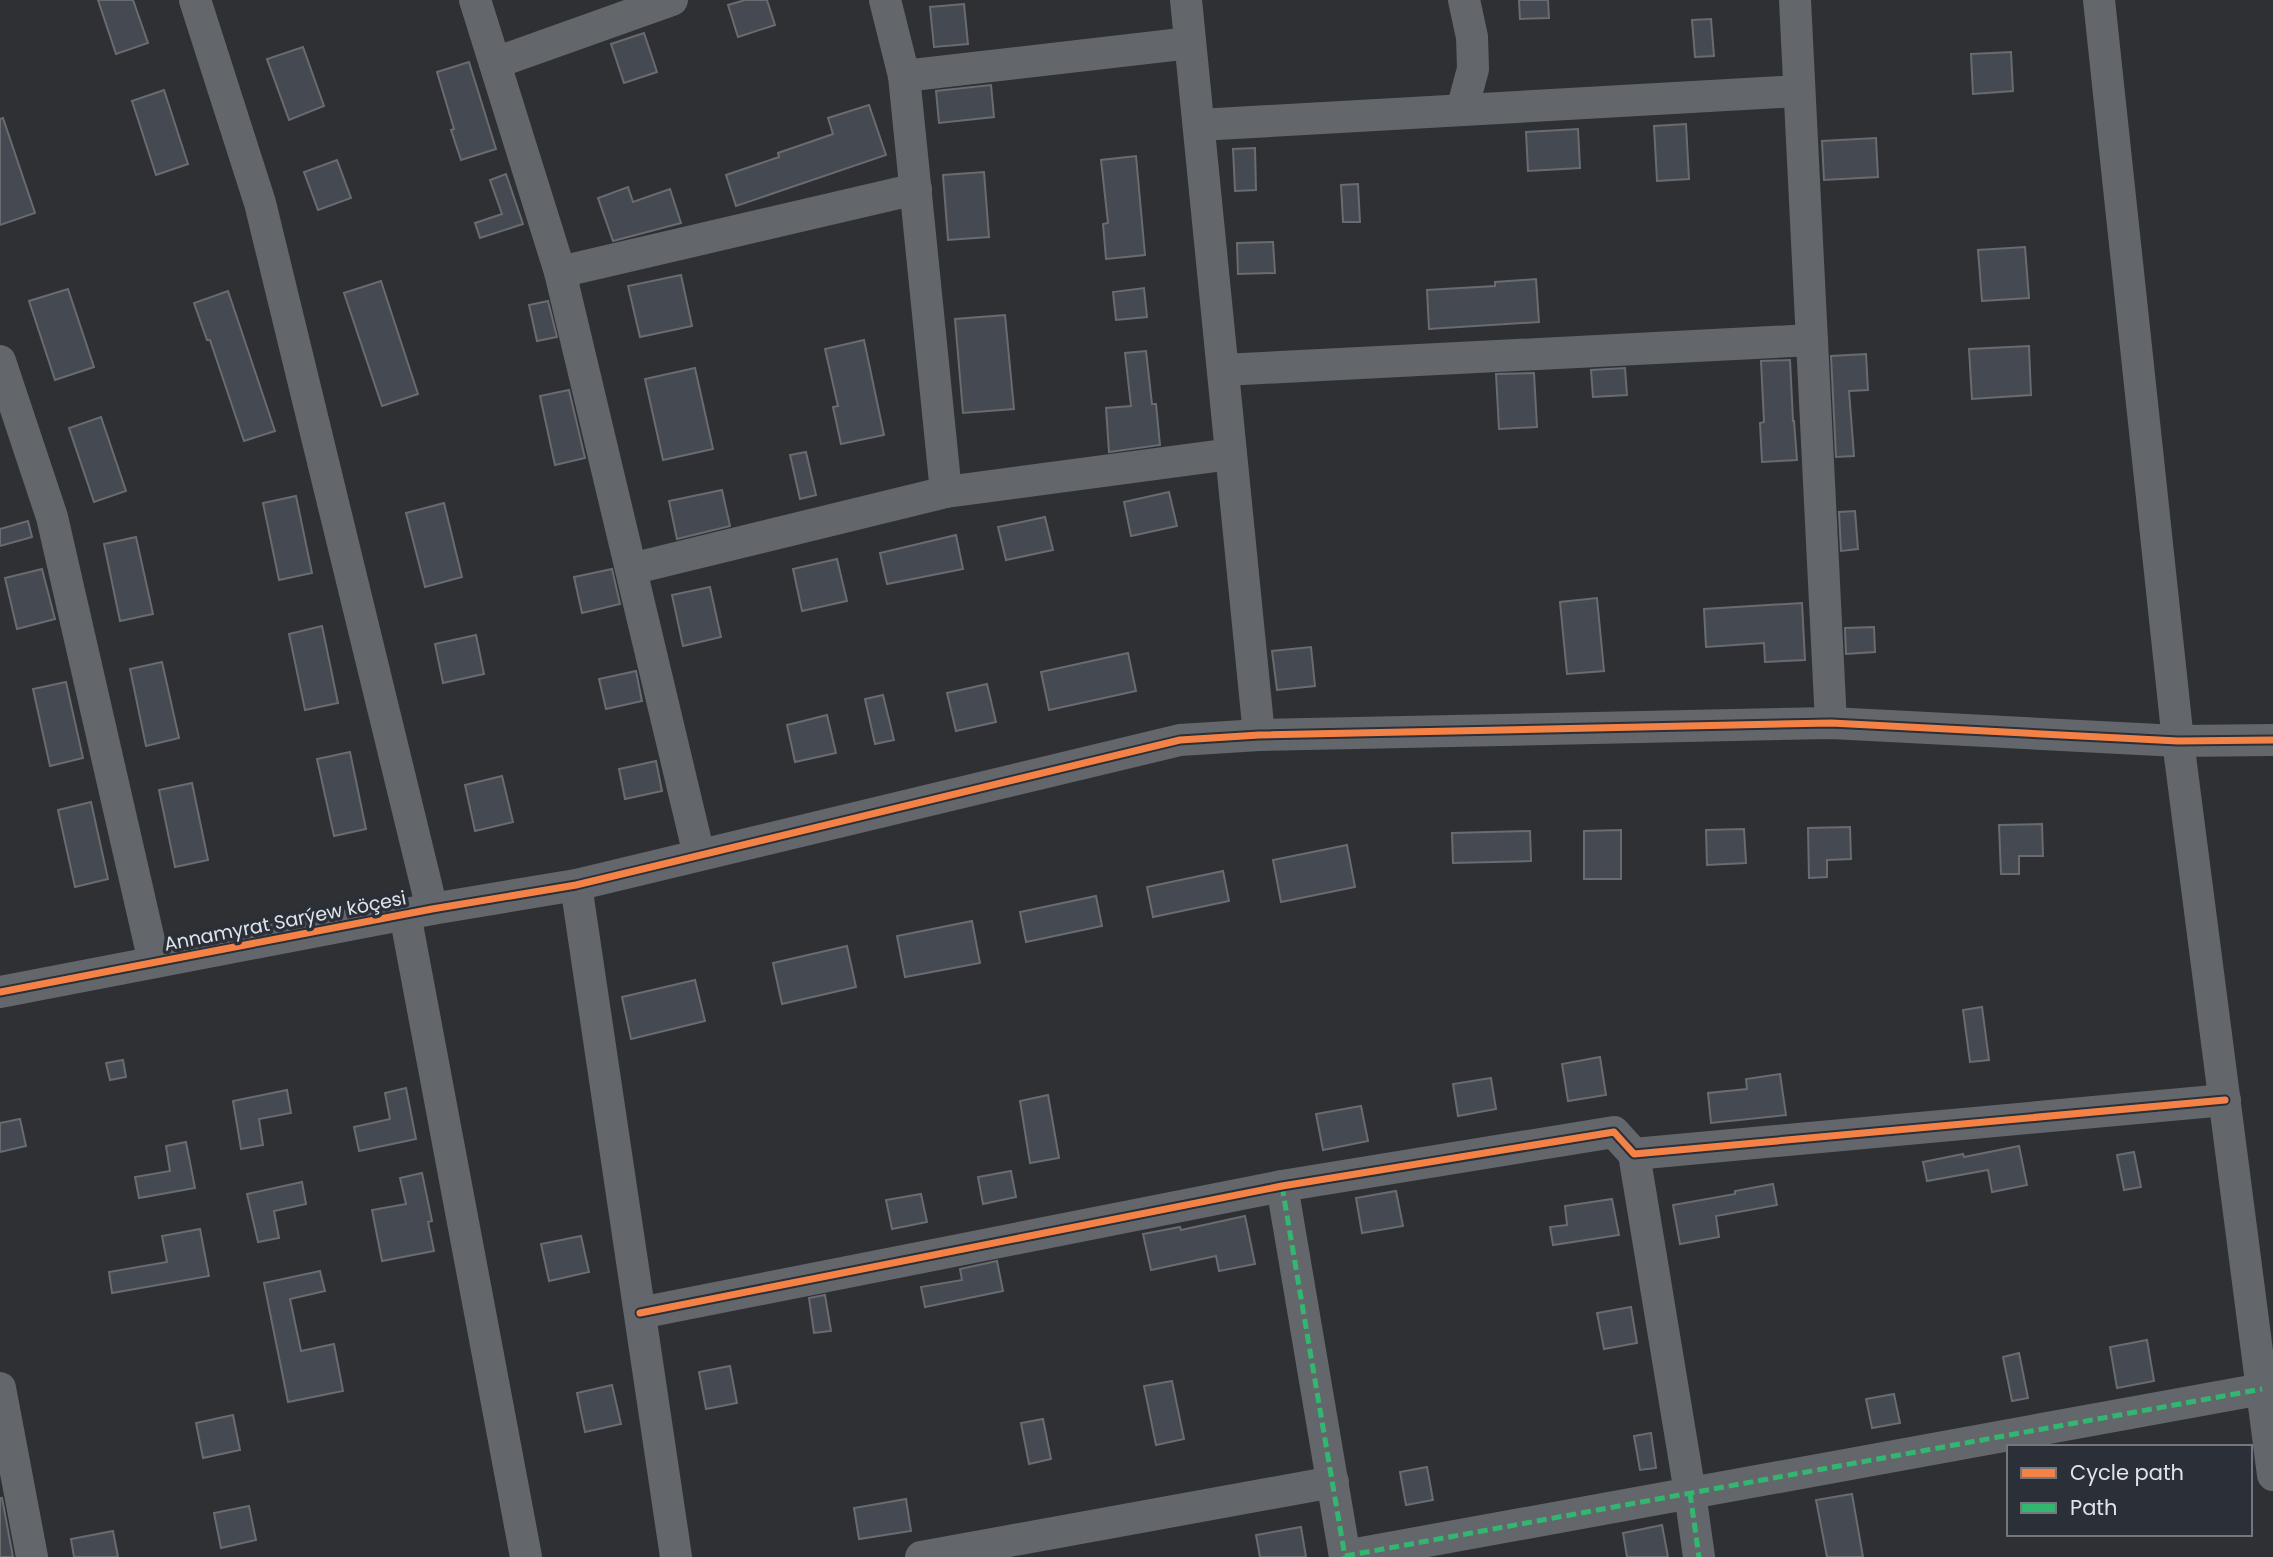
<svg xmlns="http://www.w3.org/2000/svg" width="2273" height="1557" viewBox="0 0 2273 1557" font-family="Poppins,sans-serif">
	<rect width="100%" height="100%" fill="#2e3034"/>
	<g fill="#454952" stroke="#696b6f" stroke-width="2">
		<polygon points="98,0 133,0 148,43 116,54"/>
		<polygon points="745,0 767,0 775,25 738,37 728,5"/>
		<polygon points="1519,0 1548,0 1549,18 1520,19"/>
		<polygon points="964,4 968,44 934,47 930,7"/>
		<polygon points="1711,19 1714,56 1695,57 1692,20"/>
		<polygon points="644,33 657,72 624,83 611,44"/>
		<polygon points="303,47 324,106 289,120 267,59"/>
		<polygon points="2011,52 2013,91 1973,94 1971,54"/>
		<polygon points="469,62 496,149 461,160 451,130 454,129 437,72"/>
		<polygon points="991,85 994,117 939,123 936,91"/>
		<polygon points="164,90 188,164 156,175 132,101"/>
		<polygon points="869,105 886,155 736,206 726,175 779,157 778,153 833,134 828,118"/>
		<polygon points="3,118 35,213 0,225 0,119"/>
		<polygon points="1686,124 1689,179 1657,181 1654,126"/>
		<polygon points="1578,129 1580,168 1528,171 1526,132"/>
		<polygon points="1876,138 1878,177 1824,180 1822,141"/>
		<polygon points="1255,148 1256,190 1235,191 1233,149"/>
		<polygon points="1136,156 1145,255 1106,259 1103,224 1108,223 1101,160"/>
		<polygon points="337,160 351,198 318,210 304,172"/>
		<polygon points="984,172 989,237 948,240 943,175"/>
		<polygon points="506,174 523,224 480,238 475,223 502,214 490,180"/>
		<polygon points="1358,184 1360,222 1343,222 1341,185"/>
		<polygon points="628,187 633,202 670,189 681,223 613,241 598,198"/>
		<polygon points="1273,242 1275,273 1238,274 1237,243"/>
		<polygon points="2025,247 2029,298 1982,301 1978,250"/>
		<polygon points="681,275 692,326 640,337 628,286"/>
		<polygon points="1536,279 1539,322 1429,329 1427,290 1495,286 1495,282"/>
		<polygon points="381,281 418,394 382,406 344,293"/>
		<polygon points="1144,288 1147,317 1116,320 1113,292"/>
		<polygon points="68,289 94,367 55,380 29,301"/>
		<polygon points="228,291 275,431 244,441 210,340 207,340 194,303"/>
		<polygon points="548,301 557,337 537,341 529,305"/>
		<polygon points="1005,315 1014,409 963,413 955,319"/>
		<polygon points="864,340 884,435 841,444 833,407 838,406 825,349"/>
		<polygon points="2029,346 2031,395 1972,399 1969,349"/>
		<polygon points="1146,351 1152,404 1156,404 1160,445 1109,452 1106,408 1131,406 1125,353"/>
		<polygon points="1866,354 1868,390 1849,391 1854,456 1836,457 1831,356"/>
		<polygon points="1790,360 1793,421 1794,421 1797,460 1762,462 1760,423 1764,422 1761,361"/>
		<polygon points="695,368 713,449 663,460 645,379"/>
		<polygon points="1625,368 1627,395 1593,397 1591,370"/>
		<polygon points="1534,373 1537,427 1499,429 1496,374"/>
		<polygon points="569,390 585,458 555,465 540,396"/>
		<polygon points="101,417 126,491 94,502 69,428"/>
		<polygon points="806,452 816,495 800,499 790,455"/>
		<polygon points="722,490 730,526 677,539 669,501"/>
		<polygon points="1169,492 1177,526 1131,536 1124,502"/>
		<polygon points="296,496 312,573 279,580 263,503"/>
		<polygon points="444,503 462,577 425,587 406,513"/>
		<polygon points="1855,511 1858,549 1841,551 1839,512"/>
		<polygon points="1045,517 1053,550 1006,560 998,527"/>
		<polygon points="28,521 32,537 0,546 0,529"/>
		<polygon points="956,535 963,569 887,584 880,553"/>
		<polygon points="136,537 153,614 120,621 104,544"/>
		<polygon points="837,559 847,601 802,611 793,569"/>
		<polygon points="42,569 55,619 17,629 5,578"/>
		<polygon points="612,569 620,604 582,613 574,577"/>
		<polygon points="710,587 721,637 683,646 672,595"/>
		<polygon points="1597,598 1604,671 1567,674 1560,602"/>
		<polygon points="1802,603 1805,660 1765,662 1764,643 1706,647 1704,609"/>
		<polygon points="322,626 338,703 305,710 289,634"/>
		<polygon points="1874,627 1875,652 1846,654 1845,628"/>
		<polygon points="476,635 484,674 443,683 435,644"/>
		<polygon points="1311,647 1315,686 1277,690 1272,651"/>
		<polygon points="1128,653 1136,691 1049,710 1041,672"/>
		<polygon points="162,662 179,738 146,746 130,669"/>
		<polygon points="636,671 642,701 606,709 599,679"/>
		<polygon points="66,682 83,758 50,766 33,689"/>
		<polygon points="987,684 996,722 956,731 947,693"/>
		<polygon points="883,695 894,740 875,744 865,699"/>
		<polygon points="827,715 836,753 795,762 787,725"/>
		<polygon points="350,752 366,829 334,836 317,759"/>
		<polygon points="656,761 662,791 625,799 619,769"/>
		<polygon points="502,776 513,822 475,831 465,785"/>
		<polygon points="192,783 208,860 175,867 159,790"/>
		<polygon points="91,802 108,879 75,887 58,810"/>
		<polygon points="2042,824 2043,856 2019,856 2019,874 2001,874 1999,825"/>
		<polygon points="1850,827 1851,859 1827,860 1827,877 1809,878 1808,828"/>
		<polygon points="1744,829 1746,863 1707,865 1706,830"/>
		<polygon points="1621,830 1621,879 1584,879 1584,831"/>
		<polygon points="1530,831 1531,861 1453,863 1452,833"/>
		<polygon points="1347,845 1355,887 1281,902 1273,860"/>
		<polygon points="1223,871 1229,901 1153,917 1147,887"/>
		<polygon points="1096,896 1102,926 1026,942 1020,912"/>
		<polygon points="972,921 980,963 905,977 897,936"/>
		<polygon points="847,946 856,987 782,1004 773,963"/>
		<polygon points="695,980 705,1021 631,1039 622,997"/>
		<polygon points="1982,1007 1989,1060 1970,1062 1963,1010"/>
		<polygon points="1600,1057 1606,1095 1568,1101 1562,1064"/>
		<polygon points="123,1060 126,1077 110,1080 106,1063"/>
		<polygon points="1780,1074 1786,1115 1711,1123 1708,1093 1747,1089 1746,1079"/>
		<polygon points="1491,1078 1496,1109 1458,1116 1453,1084"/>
		<polygon points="406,1088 416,1139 359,1151 354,1127 390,1119 385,1093"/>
		<polygon points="287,1090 291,1113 259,1119 263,1145 241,1149 233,1101"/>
		<polygon points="1048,1095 1059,1158 1030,1163 1020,1101"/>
		<polygon points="1361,1106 1368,1141 1323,1150 1316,1114"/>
		<polygon points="20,1119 26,1146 0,1152 0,1123"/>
		<polygon points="186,1142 195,1188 139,1198 135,1177 170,1171 166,1146"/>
		<polygon points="2019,1146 2027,1185 1992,1192 1988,1170 1927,1181 1923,1162 1963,1154 1964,1157"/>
		<polygon points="2134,1152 2141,1187 2124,1190 2117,1155"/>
		<polygon points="1011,1171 1016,1197 983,1204 978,1177"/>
		<polygon points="422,1173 432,1221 428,1222 434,1251 382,1261 372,1210 406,1204 400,1178"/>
		<polygon points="302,1182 306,1204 274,1211 279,1238 258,1242 247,1194"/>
		<polygon points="1773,1184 1777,1205 1716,1216 1719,1237 1680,1244 1673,1205 1735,1194 1735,1191"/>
		<polygon points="1396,1191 1403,1226 1362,1233 1356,1198"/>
		<polygon points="921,1194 927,1222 892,1229 886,1200"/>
		<polygon points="1612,1199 1619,1235 1553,1245 1550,1227 1567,1225 1565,1206"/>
		<polygon points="1245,1216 1255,1264 1219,1271 1216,1256 1151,1270 1143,1234 1180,1227 1181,1230"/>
		<polygon points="200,1229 209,1276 112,1293 109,1272 167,1262 162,1236"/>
		<polygon points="581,1236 589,1272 549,1281 541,1244"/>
		<polygon points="997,1261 1003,1291 925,1307 921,1287 962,1280 960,1269"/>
		<polygon points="320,1271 325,1291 290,1299 301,1351 334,1344 343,1391 288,1402 264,1283"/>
		<polygon points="825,1295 831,1331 814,1333 809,1298"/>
		<polygon points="1631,1307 1637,1343 1604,1349 1597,1313"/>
		<polygon points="2147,1340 2154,1381 2117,1388 2110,1347"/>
		<polygon points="2019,1353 2028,1398 2012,1401 2003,1357"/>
		<polygon points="730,1366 737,1403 706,1409 699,1372"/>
		<polygon points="1172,1381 1184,1439 1156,1445 1144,1386"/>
		<polygon points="612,1385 621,1424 585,1432 577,1393"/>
		<polygon points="1894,1394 1900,1423 1872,1428 1866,1399"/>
		<polygon points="233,1415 240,1450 203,1458 196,1423"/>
		<polygon points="1043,1419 1051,1459 1029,1464 1021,1423"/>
		<polygon points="1651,1433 1656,1468 1640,1470 1634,1436"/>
		<polygon points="1427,1467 1433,1500 1406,1505 1400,1472"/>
		<polygon points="1852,1494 1863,1557 1827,1557 1816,1500"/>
		<polygon points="0,1498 2,1498 13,1557 0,1557"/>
		<polygon points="906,1499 911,1531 859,1539 854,1508"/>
		<polygon points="249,1506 256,1540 221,1548 214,1513"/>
		<polygon points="1662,1525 1668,1557 1627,1557 1623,1533"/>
		<polygon points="1301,1527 1306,1557 1260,1557 1256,1535"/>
		<polygon points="113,1531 118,1557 74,1557 71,1539"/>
	</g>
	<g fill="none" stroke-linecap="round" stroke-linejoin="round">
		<g stroke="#63666b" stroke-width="32">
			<polyline points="195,0 260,203 432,909"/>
			<polyline points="475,0 560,272 699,855"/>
			<polyline points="885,0 904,76 946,492"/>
			<polyline points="1186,0 1259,735"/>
			<polyline points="1795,0 1831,723"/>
			<polyline points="2099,0 2178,741 2273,1475"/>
			<polyline points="495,63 672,0"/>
			<polyline points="904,76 1190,43"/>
			<polyline points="1462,110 1473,69 1472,37 1464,0"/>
			<polyline points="1199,125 1799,91"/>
			<polyline points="560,272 916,189"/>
			<polyline points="0,361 52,517 154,962"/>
			<polyline points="1223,370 1812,340"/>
			<polyline points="631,569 946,492 1231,454"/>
			<polyline points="576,885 676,1557"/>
			<polyline points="405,914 526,1557"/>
			<polyline points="0,992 432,909 576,885 1180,740 1259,735 1831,723 2178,741 2273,740"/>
			<polyline points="1634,1154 1690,1493 1699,1557"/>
			<polyline points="1282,1186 1345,1557"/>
			<polyline points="640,1313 1282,1186 1614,1132 1634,1154 2225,1100"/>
			<polyline points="0,1388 32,1557"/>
			<polyline points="1345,1556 2262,1389"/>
			<polyline points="921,1557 1333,1482"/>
		</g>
		<g stroke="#33b770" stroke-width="5" stroke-dasharray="10 5" stroke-linecap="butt">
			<polyline points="1282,1186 1345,1557"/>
			<polyline points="1690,1493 1699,1557"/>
			<polyline points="1345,1556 2262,1389"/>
		</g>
		<defs>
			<g id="cycleway">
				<polyline points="0,992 432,909 576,885 1180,740 1259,735 1831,723 2178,741 2273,740"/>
				<polyline points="640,1313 1282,1186 1614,1132 1634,1154 2225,1100"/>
			</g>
		</defs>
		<use href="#cycleway" stroke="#2a2f38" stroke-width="11"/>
		<use href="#cycleway" stroke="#f48246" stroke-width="7"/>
	</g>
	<g text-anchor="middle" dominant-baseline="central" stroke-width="7" stroke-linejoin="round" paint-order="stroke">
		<g font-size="19" fill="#e0e3e9" stroke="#2a2f38">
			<text transform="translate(285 921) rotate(-11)">Annamyrat Sarýew köçesi</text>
		</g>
	</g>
	<rect x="2007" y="1445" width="245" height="91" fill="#2a2f38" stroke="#73777f" stroke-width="2"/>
	<rect x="2021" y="1468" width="35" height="10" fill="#f48246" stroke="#73777f" stroke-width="2"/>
	<text x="2070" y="1480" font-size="21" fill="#e0e3e9">Cycle path</text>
	<rect x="2021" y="1503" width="35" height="10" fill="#33b770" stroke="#73777f" stroke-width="2"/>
	<text x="2070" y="1515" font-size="21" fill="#e0e3e9">Path</text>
</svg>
